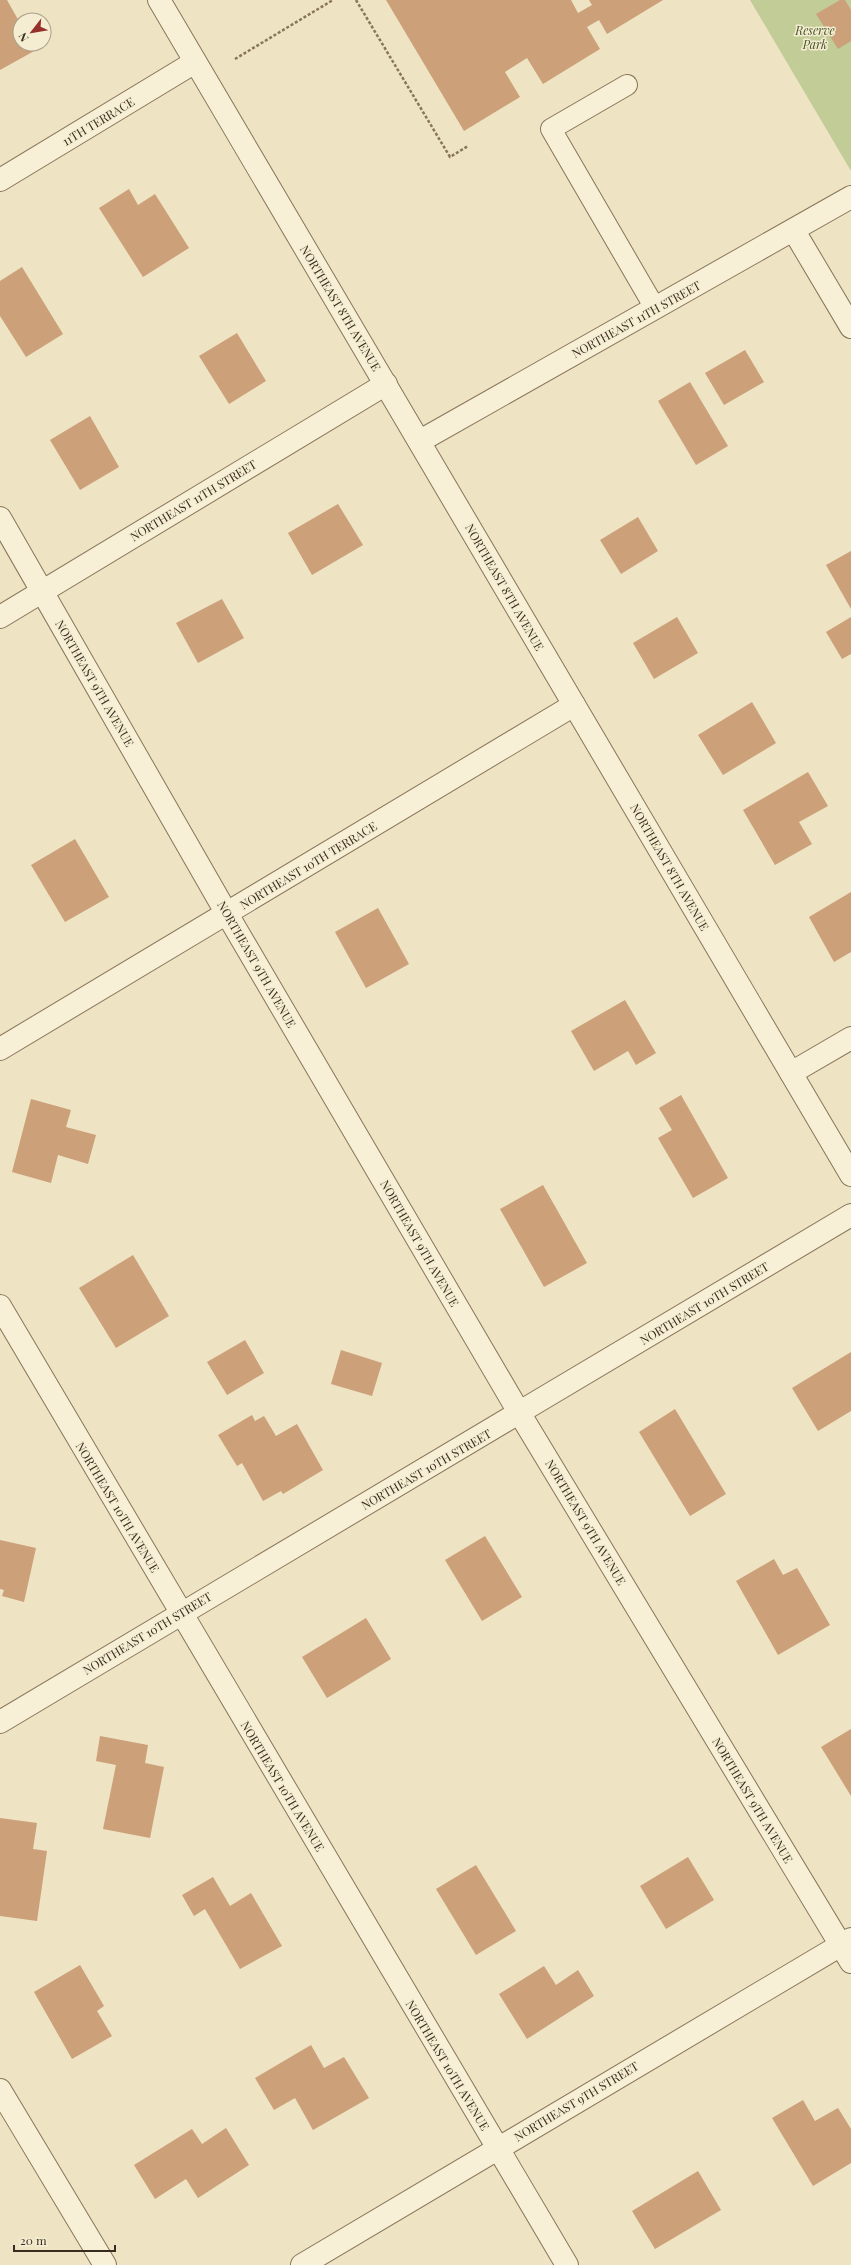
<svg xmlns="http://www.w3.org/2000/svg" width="851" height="2265" viewBox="0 0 851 2265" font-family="'Playfair Display',serif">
	<rect width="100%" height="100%" fill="#eee3c3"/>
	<polygon fill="#c2cc97" points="750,0 851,0 851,171"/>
	<g fill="#cca079">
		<polygon points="0,0 7,0 20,23 20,44 32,44 36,50 0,70"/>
		<polygon points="386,0 571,0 578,13 592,5 589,0 663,0 607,34 599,20 587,27 600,49 543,84 527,58 505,72 520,97 464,131"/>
		<polygon points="840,0 845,0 851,10 851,41 838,49 816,14"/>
		<polygon points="129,189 138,205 155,194 189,248 143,277 99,208"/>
		<polygon points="22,267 63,334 26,357 0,316 0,281"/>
		<polygon points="237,333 266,381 229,404 199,356"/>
		<polygon points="745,350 764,382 724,405 705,373"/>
		<polygon points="690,382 728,446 696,465 658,401"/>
		<polygon points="90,416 119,467 80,490 50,440"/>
		<polygon points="338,504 363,545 312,575 288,533"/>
		<polygon points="638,517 658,551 621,574 600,540"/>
		<polygon points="851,551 851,609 826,565"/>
		<polygon points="222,599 244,638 198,663 176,623"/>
		<polygon points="677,617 698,653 654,679 633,643"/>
		<polygon points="851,617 851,654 842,659 826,632"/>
		<polygon points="752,702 776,743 723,775 698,735"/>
		<polygon points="808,772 828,806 799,822 812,844 775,865 743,810"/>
		<polygon points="75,839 109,897 65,922 31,865"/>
		<polygon points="851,892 851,952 834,962 809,917"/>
		<polygon points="378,908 409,964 366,988 335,932"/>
		<polygon points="625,1000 656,1053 636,1065 628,1051 594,1071 571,1031"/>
		<polygon points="681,1095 728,1178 693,1198 658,1138 672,1130 659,1108"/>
		<polygon points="31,1099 71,1110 66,1127 96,1135 88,1164 58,1155 51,1183 12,1172"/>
		<polygon points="543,1185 587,1263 544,1287 500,1209"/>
		<polygon points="133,1255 169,1316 116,1348 79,1288"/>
		<polygon points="245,1340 264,1373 227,1395 207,1362"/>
		<polygon points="341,1350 382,1363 372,1396 331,1384"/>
		<polygon points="851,1352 851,1411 818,1431 792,1388"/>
		<polygon points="675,1409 726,1494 690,1516 639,1432"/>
		<polygon points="252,1415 255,1421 264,1416 276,1436 297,1424 323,1470 283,1494 281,1491 263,1501 242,1463 237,1466 218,1435"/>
		<polygon points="485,1536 522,1597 482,1621 445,1560"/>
		<polygon points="0,1540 36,1548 24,1602 2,1596 4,1590 0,1589"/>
		<polygon points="774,1559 783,1575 797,1568 830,1625 778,1655 736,1581"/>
		<polygon points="366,1618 391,1659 327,1698 302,1657"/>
		<polygon points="851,1729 851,1796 821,1747"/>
		<polygon points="100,1736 148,1745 145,1763 164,1767 150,1838 103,1829 116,1765 96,1761"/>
		<polygon points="0,1818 37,1823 33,1849 47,1851 37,1921 0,1916"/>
		<polygon points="688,1857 714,1900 666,1929 640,1886"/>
		<polygon points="476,1865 516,1931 476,1955 436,1889"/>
		<polygon points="213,1877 230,1906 251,1893 282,1946 240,1969 205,1909 194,1916 182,1895"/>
		<polygon points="80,1965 104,2006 97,2011 112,2036 72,2059 34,1992"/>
		<polygon points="544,1966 556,1985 578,1970 594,1996 527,2039 499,1994"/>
		<polygon points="311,2045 324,2068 344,2057 369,2098 313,2130 295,2098 274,2110 255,2078"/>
		<polygon points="803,2100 815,2121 838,2108 851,2129 851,2163 813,2186 772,2118"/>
		<polygon points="226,2128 249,2165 198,2198 186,2179 155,2199 134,2165 192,2129 202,2144"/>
		<polygon points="698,2171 721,2210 655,2249 632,2211"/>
	</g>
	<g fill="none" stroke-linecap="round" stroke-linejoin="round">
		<defs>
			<polyline id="service" points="627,85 551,129 655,308"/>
			<g id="minor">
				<polyline points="0,180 195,62"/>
				<polyline points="794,231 851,327"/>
				<polyline points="420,441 851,197"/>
				<polyline points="0,518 227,914 520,1414 851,1962"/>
				<polyline points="0,617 386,384"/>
				<polyline points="0,1049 574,705"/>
				<polyline points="791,1073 851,1038"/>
				<polyline points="0,1306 567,2265"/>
				<path d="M0,1722C282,1551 568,1385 851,1215"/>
				<polyline points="0,2090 105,2265"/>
			</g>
			<g id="tertiary">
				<polyline points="159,0 851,1175"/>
				<polyline points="302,2265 851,1939"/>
			</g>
		</defs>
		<use href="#service" stroke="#88755a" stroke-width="22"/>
		<use href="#minor" stroke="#88755a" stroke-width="24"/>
		<use href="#tertiary" stroke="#88755a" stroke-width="24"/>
		<g stroke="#88755a" stroke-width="2.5" stroke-dasharray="3 2" stroke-linecap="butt">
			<polyline points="356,0 450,157 468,146"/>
			<polyline points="235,59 333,0"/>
		</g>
		<use href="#service" stroke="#f8f0d6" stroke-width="20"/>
		<use href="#minor" stroke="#f8f0d6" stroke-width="22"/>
		<use href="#tertiary" stroke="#f8f0d6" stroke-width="22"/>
	</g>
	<g text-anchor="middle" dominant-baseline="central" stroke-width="3" stroke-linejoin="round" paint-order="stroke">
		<g font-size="12" font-style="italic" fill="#455425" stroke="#f5edd2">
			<text x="815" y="30">Reserve<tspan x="815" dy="14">Park</tspan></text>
		</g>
		<g font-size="12" fill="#382c1e" stroke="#f5edd2">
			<text transform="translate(98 121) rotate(-31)">11TH TERRACE</text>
			<text transform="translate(341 308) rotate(59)">NORTHEAST 8TH AVENUE</text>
			<text transform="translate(636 319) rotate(-29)">NORTHEAST 11TH STREET</text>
			<text transform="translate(193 500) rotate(-31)">NORTHEAST 11TH STREET</text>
			<text transform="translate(505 587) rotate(60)">NORTHEAST 8TH AVENUE</text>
			<text transform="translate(95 683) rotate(60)">NORTHEAST 9TH AVENUE</text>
			<text transform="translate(308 865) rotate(-31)">NORTHEAST 10TH TERRACE</text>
			<text transform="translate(670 867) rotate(60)">NORTHEAST 8TH AVENUE</text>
			<text transform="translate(257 964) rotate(60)">NORTHEAST 9TH AVENUE</text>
			<text transform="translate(420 1243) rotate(60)">NORTHEAST 9TH AVENUE</text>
			<text transform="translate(704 1303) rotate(-31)">NORTHEAST 10TH STREET</text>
			<text transform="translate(426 1469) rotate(-30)">NORTHEAST 10TH STREET</text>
			<text transform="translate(118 1507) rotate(59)">NORTHEAST 10TH AVENUE</text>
			<text transform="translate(586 1522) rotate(59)">NORTHEAST 9TH AVENUE</text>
			<text transform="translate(147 1633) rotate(-31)">NORTHEAST 10TH STREET</text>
			<text transform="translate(283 1786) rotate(59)">NORTHEAST 10TH AVENUE</text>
			<text transform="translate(753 1800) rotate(59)">NORTHEAST 9TH AVENUE</text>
			<text transform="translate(448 2065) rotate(59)">NORTHEAST 10TH AVENUE</text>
			<text transform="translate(576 2101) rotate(-31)">NORTHEAST 9TH STREET</text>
		</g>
	</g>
	<g transform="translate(32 32) rotate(239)"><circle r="19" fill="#f5edd2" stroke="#a9a08a"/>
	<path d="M0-3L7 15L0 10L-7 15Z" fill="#96302a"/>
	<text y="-6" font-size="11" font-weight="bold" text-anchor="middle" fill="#382c1e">N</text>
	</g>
	<path d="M14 2245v6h101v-6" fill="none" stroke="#382c1e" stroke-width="2"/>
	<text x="20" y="2245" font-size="12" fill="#382c1e" stroke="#f5edd2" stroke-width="3" paint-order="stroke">20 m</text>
</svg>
